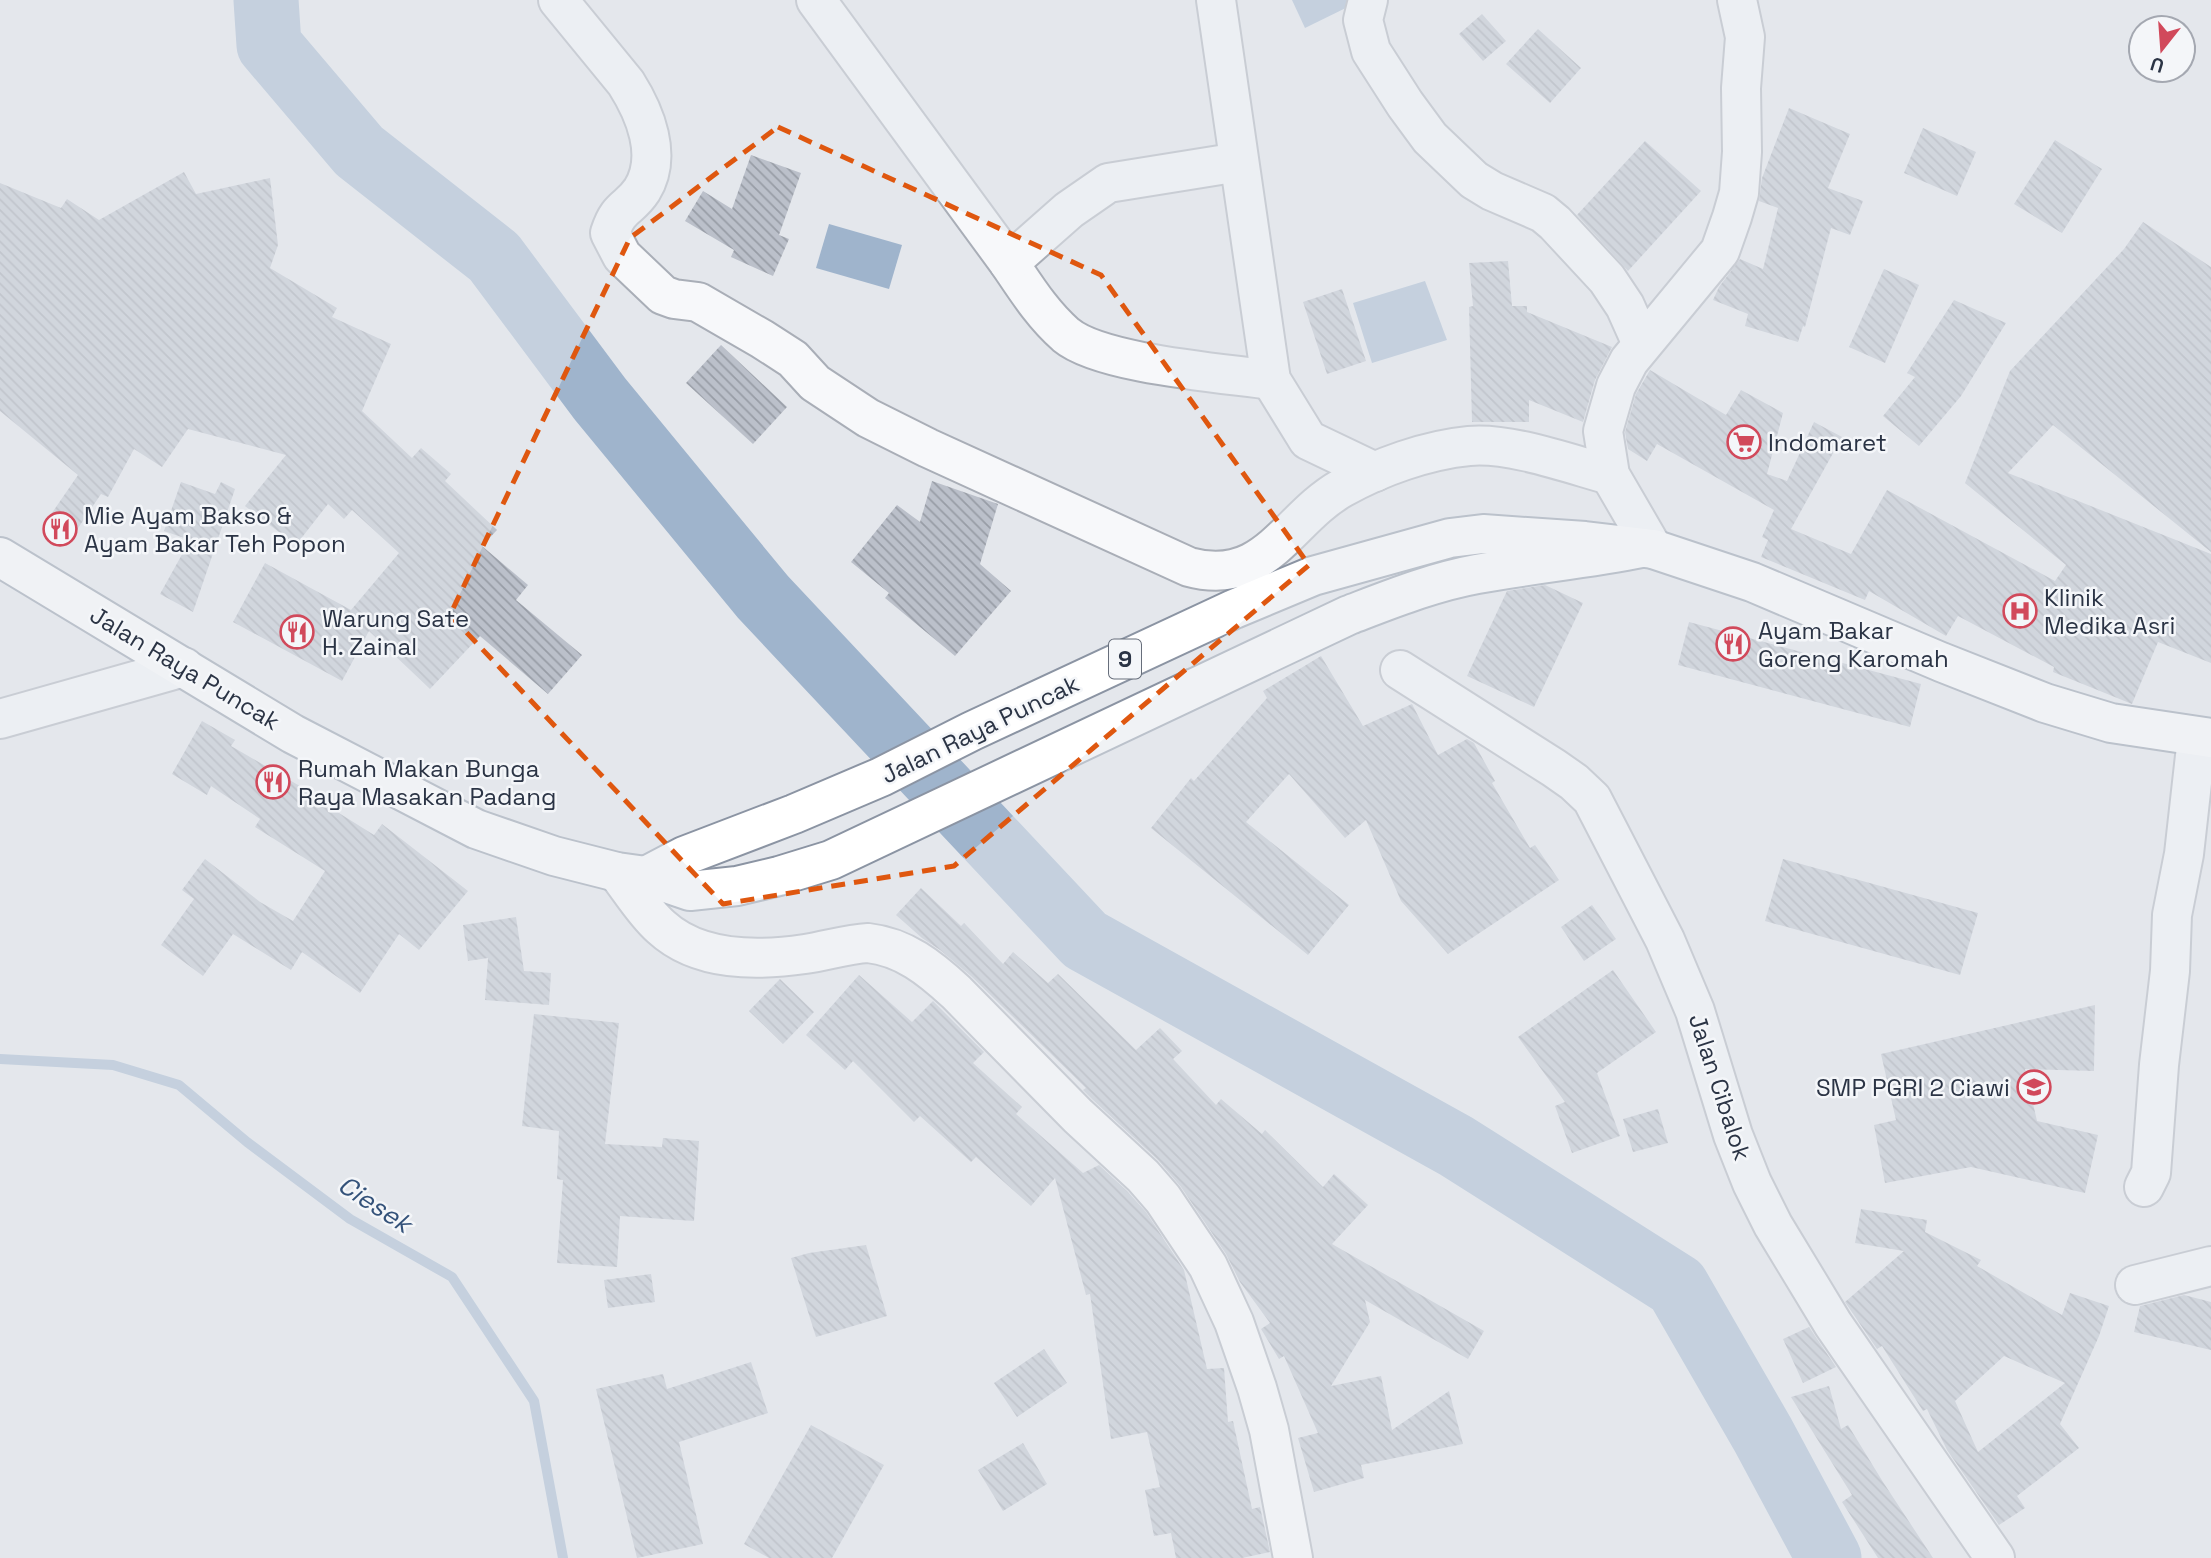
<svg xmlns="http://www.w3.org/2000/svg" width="2211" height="1558" viewBox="0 0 2211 1558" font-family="'Space Grotesk',sans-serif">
	<defs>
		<pattern id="building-back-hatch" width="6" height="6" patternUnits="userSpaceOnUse" patternTransform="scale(1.75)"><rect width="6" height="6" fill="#bbc0ca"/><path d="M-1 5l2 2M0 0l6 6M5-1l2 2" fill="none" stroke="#989da6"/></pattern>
	</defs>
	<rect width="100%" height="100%" fill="#e4e7ec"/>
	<g fill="#9fb4cc">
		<polygon points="1292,0 1358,0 1358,2 1305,28"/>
		<polygon points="829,224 902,245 889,289 816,268"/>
		<polygon points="1425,281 1447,340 1372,363 1353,303"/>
	</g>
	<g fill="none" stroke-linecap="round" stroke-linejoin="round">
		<polyline stroke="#9fb4cc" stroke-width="10" points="0,1059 113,1065 179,1085 247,1142 350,1219 452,1277 534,1401 563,1558"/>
		<polyline stroke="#9fb4cc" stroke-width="65" points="266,0 269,45 359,151 494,257 600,399 763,597 1085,940 1456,1146 1677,1286 1763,1435 1829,1558"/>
	</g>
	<g fill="url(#building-back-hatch)" fill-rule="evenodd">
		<polygon points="1482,14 1506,41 1483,61 1459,34"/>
		<polygon points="1538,29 1581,68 1550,103 1506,64"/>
		<polygon points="1789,108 1850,134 1828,188 1863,201 1850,235 1831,228 1805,327 1803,326 1798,342 1745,326 1748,314 1713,300 1719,287 1740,259 1763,269 1778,208 1759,201 1762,178"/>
		<polygon points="1923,128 1976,152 1957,196 1904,173"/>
		<polygon points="2055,140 2102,169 2062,233 2014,204"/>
		<polygon points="1645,141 1701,191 1628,271 1577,215"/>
		<polygon points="751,155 801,173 779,235 789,239 773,276 731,257 734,250 685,221 703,191 732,209"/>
		<polygon points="184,172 196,194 270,178 278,245 270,268 337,308 332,317 391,344 362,411 412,458 421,448 451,474 445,481 497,530 482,546 528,585 516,600 582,655 548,694 480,636 430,689 369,631 342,681 233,622 265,563 351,610 399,553 352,510 344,519 328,504 296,545 245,506 286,455 188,429 162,467 134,449 108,497 101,494 68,543 43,526 78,475 0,411 0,183 61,208 67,199 99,220"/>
		<polygon points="2143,222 2211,267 2211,552 2053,425 2008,473 2211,554 2211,663 2158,642 2132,704 2053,672 2054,667 1958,616 1946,636 1869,591 1865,600 1761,557 1768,540 1762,537 1774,510 1657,444 1647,461 1628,449 1625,432 1636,394 1650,370 1726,415 1741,390 1783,413 1767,474 1787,481 1814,422 1842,437 1791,529 1851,554 1887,490 2055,581 2066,565 1965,483 2010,371 2124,249"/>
		<polygon points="1508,261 1512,306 1527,306 1527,312 1612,347 1595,380 1583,422 1529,400 1529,422 1472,422 1469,307 1473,306 1469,263"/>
		<polygon points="1884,269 1919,285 1885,363 1849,347"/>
		<polygon points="1342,289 1366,361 1327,374 1303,302"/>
		<polygon points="1954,300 2006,323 1961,396 1919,446 1883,416 1915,377 1907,373"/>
		<polygon points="721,345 787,407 753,444 686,383"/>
		<polygon points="932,481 998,504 980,564 1011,591 955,656 885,598 889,593 851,562 897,505 920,522"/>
		<polygon points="181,482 215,494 221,482 235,489 193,612 160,594 190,540 164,531"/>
		<polygon points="1545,585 1583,603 1534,707 1467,676 1507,591"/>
		<polygon points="1689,622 1921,684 1910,727 1678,665"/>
		<polygon points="1321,656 1363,726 1412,704 1438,755 1467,739 1474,743 1495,781 1492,783 1530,848 1535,845 1559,880 1448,954 1401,901 1366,820 1345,838 1289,774 1246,822 1349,905 1308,955 1151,828 1191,778 1194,781 1267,698 1263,691"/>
		<polygon points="202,721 235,740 231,746 317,796 315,798 374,835 382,824 468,891 419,950 399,934 360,993 302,952 291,970 233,934 203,976 161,945 194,899 182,890 205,859 260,902 293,921 325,871 255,827 260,819 211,786 207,795 172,774"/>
		<polygon points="1783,859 1978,913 1960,975 1765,921"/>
		<polygon points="921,888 961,926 964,923 1003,964 1013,952 1048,983 1058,974 1136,1050 1160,1028 1182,1051 1173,1059 1216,1105 1221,1099 1262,1134 1265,1130 1323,1187 1334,1174 1368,1205 1332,1244 1484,1331 1468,1359 1365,1300 1370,1322 1331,1386 1381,1376 1392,1430 1449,1391 1463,1444 1361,1465 1364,1478 1314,1492 1298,1438 1318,1433 1284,1356 1279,1359 1261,1329 1270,1323 1240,1282 1226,1254 1181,1187 1158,1160 1093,1100 1083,1090 1086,1088 971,976 940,950 922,938 896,915"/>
		<polygon points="1592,905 1616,939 1584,961 1561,927"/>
		<polygon points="516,917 524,971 551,973 549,1005 485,1000 488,958 468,961 463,925"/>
		<polygon points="1613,970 1656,1032 1597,1073 1620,1136 1572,1153 1555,1106 1565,1102 1518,1037"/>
		<polygon points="859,975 912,1022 933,1001 984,1052 973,1063 1022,1107 1016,1114 1083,1173 1099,1165 1127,1191 1146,1212 1184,1270 1207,1369 1224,1368 1228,1422 1233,1421 1252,1509 1260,1507 1270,1552 1242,1558 1176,1558 1171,1533 1154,1536 1145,1490 1160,1487 1147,1432 1111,1439 1090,1294 1086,1295 1055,1178 1031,1206 976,1157 971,1162 920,1116 914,1122 853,1061 845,1070 806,1035"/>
		<polygon points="780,979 814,1012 783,1044 749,1011"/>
		<polygon points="2095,1005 2094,1071 2025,1069 2037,1121 2098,1135 2085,1193 1971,1167 1885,1183 1874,1125 1896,1120 1881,1054"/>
		<polygon points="534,1014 619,1023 605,1144 662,1147 663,1138 699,1141 694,1221 620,1216 617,1267 557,1263 563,1180 557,1179 559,1131 522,1126"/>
		<polygon points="1658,1109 1668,1143 1633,1152 1623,1119"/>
		<path d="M1861,1209L1927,1220L1925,1232L1981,1260L1977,1266L2062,1315L2070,1293L2109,1306L2099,1336L2060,1424L2079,1448L2017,1496L2025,1508L1999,1525L1947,1450L1927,1409L1923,1411L1882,1346L1877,1349L1845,1302L1904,1251L1855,1243ZM2004,1356L2065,1383L1978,1452L1955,1401Z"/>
		<polygon points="866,1245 887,1316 816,1337 791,1258 809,1253"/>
		<polygon points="651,1274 655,1302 608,1308 604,1280"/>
		<polygon points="2184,1295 2211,1302 2211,1350 2134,1332 2140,1306"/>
		<polygon points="1809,1327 1836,1367 1803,1383 1783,1339"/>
		<polygon points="1044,1349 1067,1383 1017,1417 994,1383"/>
		<polygon points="751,1362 768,1413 679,1442 703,1544 637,1558 596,1389 663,1374 667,1389"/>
		<polygon points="1829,1386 1841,1429 1848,1425 1883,1482 1933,1558 1878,1558 1842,1502 1852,1495 1791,1397"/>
		<polygon points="811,1425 884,1465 832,1558 769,1558 744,1544"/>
		<polygon points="1023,1443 1047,1484 1003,1511 978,1470"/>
	</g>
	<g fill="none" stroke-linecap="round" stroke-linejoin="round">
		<defs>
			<g id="minor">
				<path d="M558,0L626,83C645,113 663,156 642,190C629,210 619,205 610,233L622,256L663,295L674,299L698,302L762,339L793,359L815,383L868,418L928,448L1189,567C1266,588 1287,519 1342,488C1379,467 1427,450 1469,446C1510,442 1570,464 1610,475"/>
				<path d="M816,0L1009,263C1026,288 1042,314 1066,335C1101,364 1222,373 1271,380"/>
				<polyline points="1216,0 1271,380 1308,440 1375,472"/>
				<polyline points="1368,0 1363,20 1371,51 1405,104 1430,138 1474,180 1492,191 1543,213 1555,223 1607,279 1625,306 1642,344"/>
				<polyline points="1009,263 1069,210 1108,183 1239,162"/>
				<polyline points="1653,549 1610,475 1603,431 1616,386 1629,361 1720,251 1732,217 1739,193 1742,152 1741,88 1745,37 1737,0"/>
				<polyline points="1400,670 1554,768 1574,782 1592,799 1665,940 1695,1011 1733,1135 1752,1183 1773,1225 1833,1324 1995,1558"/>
				<polyline points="0,719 184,667"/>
				<polyline points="2144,1187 2151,1173 2159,1065 2170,971 2172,915 2184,854 2197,738"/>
				<polyline points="2135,1285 2211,1266"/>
			</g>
			<path id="secondary" d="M617,872C631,890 644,912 661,927C699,962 757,961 805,954C826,951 847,944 868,943C904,947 930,968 956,992L1078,1116L1143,1176L1163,1199L1208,1266L1234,1322L1257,1388L1269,1430L1293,1558"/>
			<g id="trunk">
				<path d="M0,557L293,734L476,829L554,856L617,872L646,876L690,891L737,886L779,876L831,860L1349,615C1391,599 1433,582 1477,574C1532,564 1588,559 1642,548"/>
				<polyline points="646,876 684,856 794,814 881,777 972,731 1234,609 1313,576 1450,538 1483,534 1585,541 1653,549 1752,582 1941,662 2045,703 2111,723 2211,738"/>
			</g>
		</defs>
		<use href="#minor" stroke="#a9aeb7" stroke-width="42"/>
		<use href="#secondary" stroke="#a9aeb7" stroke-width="42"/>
		<use href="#trunk" stroke="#8b94a3" stroke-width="42"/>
		<use href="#minor" stroke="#f7f8fa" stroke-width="38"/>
		<use href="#secondary" stroke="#fff" stroke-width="38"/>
		<use href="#trunk" stroke="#fff" stroke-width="38"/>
	</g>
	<path d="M0 0H2211V1558H0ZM778,127L1101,275L1309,565L954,866L723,904L450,615L630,238Z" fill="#e4e7ec" fill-opacity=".55" fill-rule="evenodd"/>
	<path fill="none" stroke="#df570f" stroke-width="5" stroke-dasharray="14 9" stroke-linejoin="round" d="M778,127L1101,275L1309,565L954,866L723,904L450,615L630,238Z"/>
	<defs>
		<symbol id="supermarket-ring" viewBox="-11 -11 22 22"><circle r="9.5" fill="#f4f6f9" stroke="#d1495b" stroke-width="1.5"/><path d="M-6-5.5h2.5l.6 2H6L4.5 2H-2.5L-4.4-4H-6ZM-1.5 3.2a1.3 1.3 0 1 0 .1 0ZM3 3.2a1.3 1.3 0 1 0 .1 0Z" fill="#d1495b"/></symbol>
		<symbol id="restaurant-ring" viewBox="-11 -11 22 22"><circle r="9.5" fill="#f4f6f9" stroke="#d1495b" stroke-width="1.5"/><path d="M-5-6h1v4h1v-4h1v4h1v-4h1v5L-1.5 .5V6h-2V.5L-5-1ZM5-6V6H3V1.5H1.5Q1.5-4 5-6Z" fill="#d1495b"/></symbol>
		<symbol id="hospital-ring" viewBox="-11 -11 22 22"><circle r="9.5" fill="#f4f6f9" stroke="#d1495b" stroke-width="1.5"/><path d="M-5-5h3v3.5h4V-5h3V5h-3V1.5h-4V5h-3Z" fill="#d1495b"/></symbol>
		<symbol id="school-ring" viewBox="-11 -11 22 22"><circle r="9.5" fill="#f4f6f9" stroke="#d1495b" stroke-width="1.5"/><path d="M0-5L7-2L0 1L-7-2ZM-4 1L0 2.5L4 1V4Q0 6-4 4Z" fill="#d1495b"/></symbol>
	</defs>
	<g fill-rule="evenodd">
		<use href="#supermarket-ring" x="1725" y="423" width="38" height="38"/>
		<use href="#restaurant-ring" x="41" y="510" width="38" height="38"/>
		<use href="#hospital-ring" x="2001" y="592" width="38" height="38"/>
		<use href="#restaurant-ring" x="278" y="613" width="38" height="38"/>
		<use href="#restaurant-ring" x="1714" y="625" width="38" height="38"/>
		<use href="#restaurant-ring" x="254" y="763" width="38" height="38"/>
		<use href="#school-ring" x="2015" y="1068" width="38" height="38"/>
	</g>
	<g text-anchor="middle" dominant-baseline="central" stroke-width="5" stroke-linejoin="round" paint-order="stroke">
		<rect fill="#f4f6f9" stroke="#676e7b" stroke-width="2" x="1109" y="639.5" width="32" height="39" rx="5"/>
		<g font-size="23" font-weight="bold" fill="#2b3445">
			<text x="1125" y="659">9</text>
		</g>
		<g font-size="24" fill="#2b3445" stroke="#f4f6f9" text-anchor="start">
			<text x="1768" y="442">Indomaret</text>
			<text x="84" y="515">Mie Ayam Bakso &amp;<tspan x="84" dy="28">Ayam Bakar Teh Popon</tspan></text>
			<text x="2044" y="597">Klinik<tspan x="2044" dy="28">Medika Asri</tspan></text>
			<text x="322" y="618">Warung Sate<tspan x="322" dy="28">H. Zainal</tspan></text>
			<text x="1758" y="630">Ayam Bakar<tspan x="1758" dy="28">Goreng Karomah</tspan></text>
			<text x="298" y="768">Rumah Makan Bunga<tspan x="298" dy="28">Raya Masakan Padang</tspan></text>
			<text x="2010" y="1087" text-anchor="end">SMP PGRI 2 Ciawi</text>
		</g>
		<g font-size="24" fill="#2b3445" stroke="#f4f6f9">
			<text transform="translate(185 668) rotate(31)">Jalan Raya Puncak</text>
			<text transform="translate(980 729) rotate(-26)">Jalan Raya Puncak</text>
			<text transform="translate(1720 1087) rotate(72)">Jalan Cibalok</text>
		</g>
		<g font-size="26" font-style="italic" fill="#34527a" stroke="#f4f6f9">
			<text transform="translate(375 1204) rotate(33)">Ciesek</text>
		</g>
	</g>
	<g transform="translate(2162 49) rotate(197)"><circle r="33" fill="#f4f6f9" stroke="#a4a8b1" stroke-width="2"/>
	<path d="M0-5L12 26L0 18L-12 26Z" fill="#d1495b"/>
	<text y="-10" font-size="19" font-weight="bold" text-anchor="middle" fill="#2b3445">U</text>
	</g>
</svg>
